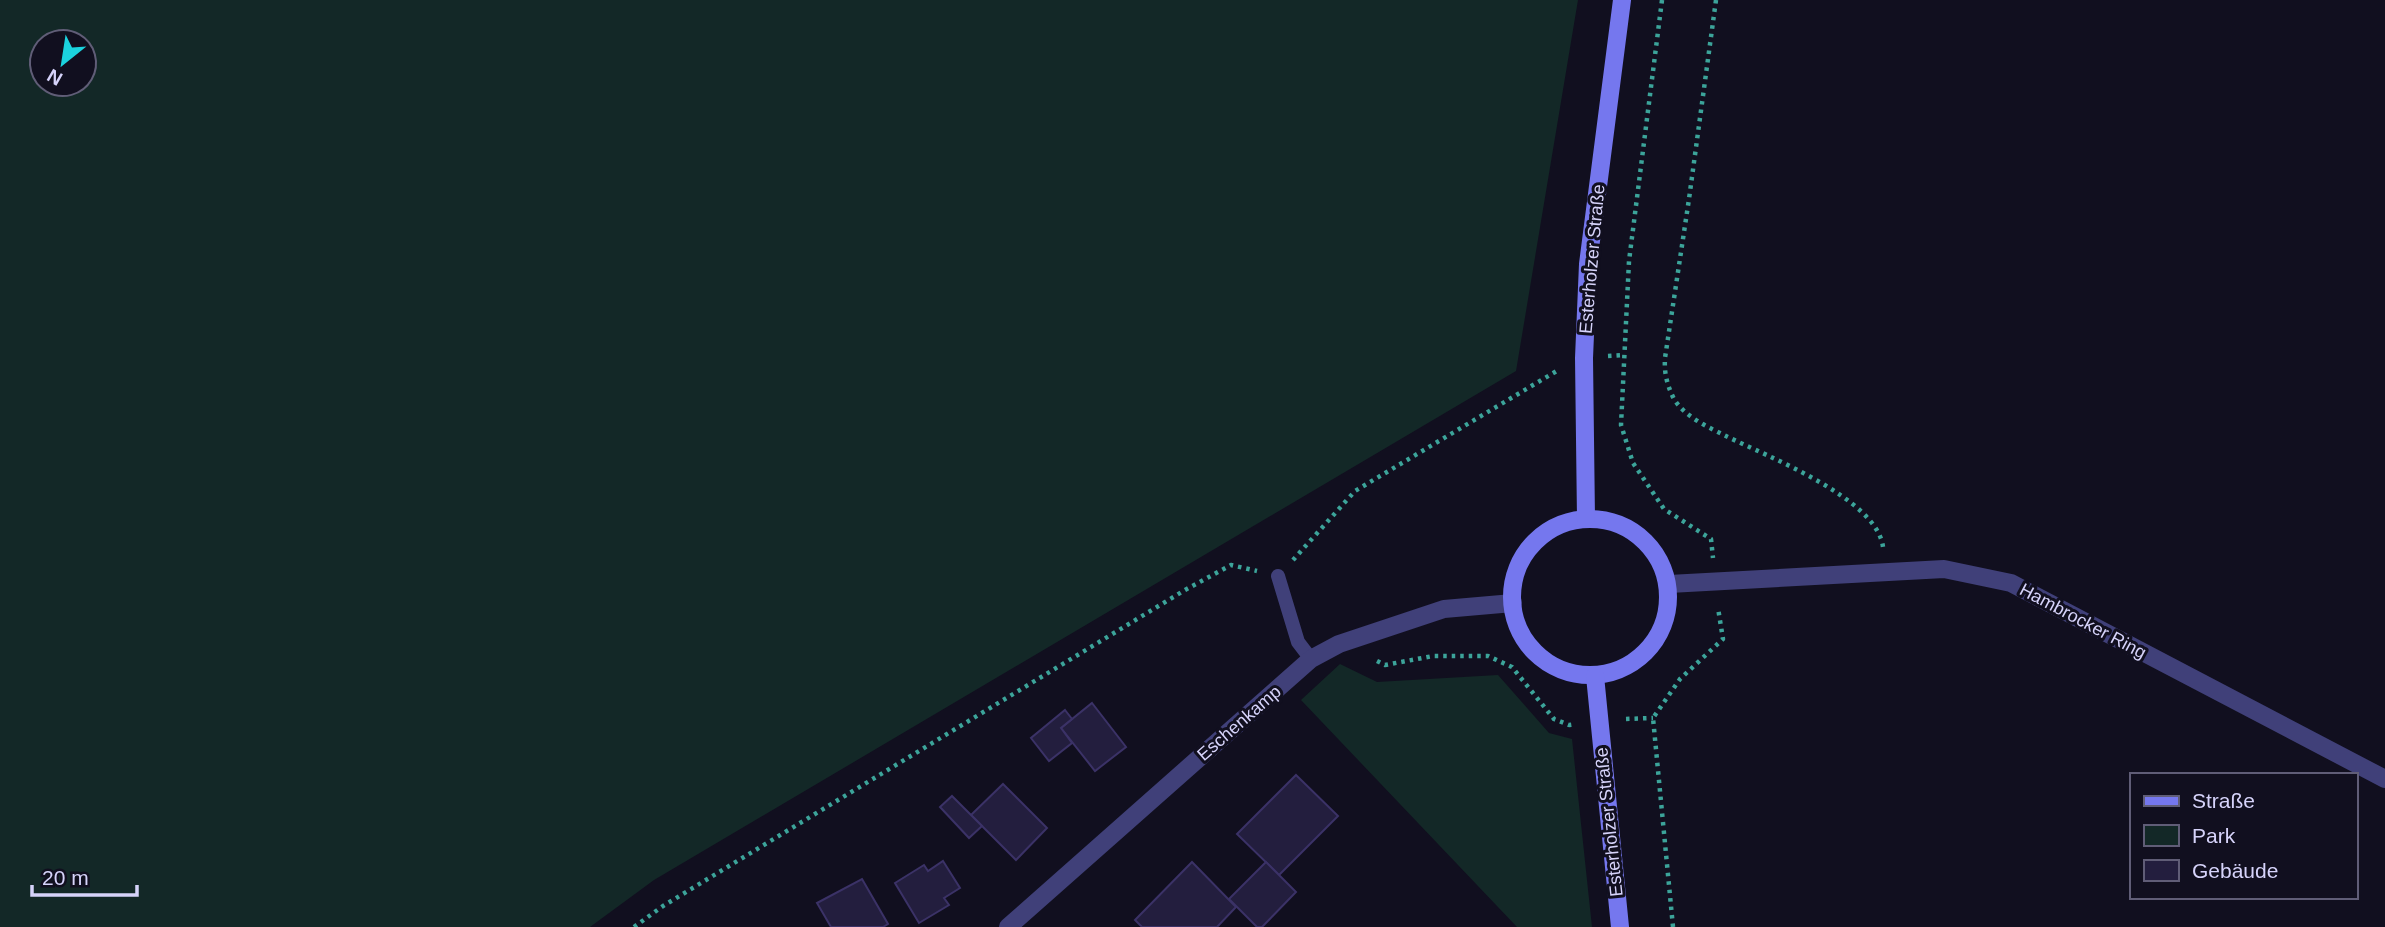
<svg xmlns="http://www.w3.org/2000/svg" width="2385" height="927" viewBox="0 0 2385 927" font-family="Helvetica,sans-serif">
	<rect width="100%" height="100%" fill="#110f1f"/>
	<g fill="#132827" fill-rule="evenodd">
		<path d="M0,0H1578L1516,371L654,880L590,927H0ZM42,42H84V84H42Z"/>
		<polygon points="1340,664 1377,682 1498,675 1549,733 1572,739 1592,927 1517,927 1301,700"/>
	</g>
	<g fill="#231e3e" stroke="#3b3267" stroke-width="2">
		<polygon points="1092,703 1126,747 1095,771 1061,728"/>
		<polygon points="1065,710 1072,719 1061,728 1072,743 1049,761 1031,738"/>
		<polygon points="1296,775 1338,816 1279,875 1237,834"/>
		<polygon points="1003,784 1047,828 1016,860 971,815"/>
		<polygon points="952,796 982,826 969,838 940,807"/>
		<polygon points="943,861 960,888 944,898 949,905 919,923 895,883 924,865 928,871"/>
		<polygon points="1192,862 1236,907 1217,927 1142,927 1135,920"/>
		<polygon points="1266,862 1296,892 1262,927 1257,927 1229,899"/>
		<polygon points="862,879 888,924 883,927 831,927 817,903"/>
	</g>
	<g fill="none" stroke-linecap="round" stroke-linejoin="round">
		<g stroke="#3ca49a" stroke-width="4.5" stroke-dasharray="3.5 5" stroke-linecap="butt">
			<polyline points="1662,0 1629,261 1621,425 1633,463 1664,509 1711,539 1713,558"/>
			<path d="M1716,0L1689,199L1665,358C1664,373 1667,385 1674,399C1685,417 1708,427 1726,436C1766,456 1877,498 1883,547"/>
			<polyline points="1608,356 1625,355"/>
			<polyline points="1293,560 1355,491 1560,369"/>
			<polyline points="1377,661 1385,665 1433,656 1488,656 1512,667 1554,719 1569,725 1576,724"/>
			<polyline points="1626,719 1653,718"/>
			<polyline points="634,927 663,906 1185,590 1231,565 1257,571"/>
			<polyline points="1673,927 1653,718 1680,679 1723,639 1718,608"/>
		</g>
		<polyline stroke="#404079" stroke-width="14" points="1278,576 1298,642 1311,659"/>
		<g stroke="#404079" stroke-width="18">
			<polyline points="1669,584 1944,569 2011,583 2385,779"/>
			<polyline points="1008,927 1311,659 1339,644 1444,609 1513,603"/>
		</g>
		<g stroke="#7577ee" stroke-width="18">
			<circle cx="1590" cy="597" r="78"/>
			<polyline points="1586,519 1584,358 1588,264 1622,0"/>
			<polyline points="1595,676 1620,927"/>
		</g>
	</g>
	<g text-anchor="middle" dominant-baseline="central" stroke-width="6" stroke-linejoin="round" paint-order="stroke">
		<g font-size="18" fill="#d6d3fa" stroke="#110f1f">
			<text transform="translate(1592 259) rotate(-85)">Esterholzer Straße</text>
			<text transform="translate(2083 621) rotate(28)">Hambrocker Ring</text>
			<text transform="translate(1239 723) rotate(-41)">Eschenkamp</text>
			<text transform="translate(1609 822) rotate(-96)">Esterholzer Straße</text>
		</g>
	</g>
	<rect x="2130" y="773" width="228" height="126" fill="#110f1f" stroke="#605d77" stroke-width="2"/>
	<rect x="2144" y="796" width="35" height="10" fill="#7577ee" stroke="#605d77" stroke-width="2"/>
	<text x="2192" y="808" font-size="21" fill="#d6d3fa">Straße</text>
	<rect x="2144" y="825" width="35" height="21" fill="#132827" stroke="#605d77" stroke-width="2"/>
	<text x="2192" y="843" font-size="21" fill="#d6d3fa">Park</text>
	<rect x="2144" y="860" width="35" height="21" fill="#231e3e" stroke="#605d77" stroke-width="2"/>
	<text x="2192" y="878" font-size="21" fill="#d6d3fa">Gebäude</text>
	<g transform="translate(63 63) rotate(210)"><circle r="33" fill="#110f1f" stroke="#605d77" stroke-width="2"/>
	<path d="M0-5L12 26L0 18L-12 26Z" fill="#1bd2de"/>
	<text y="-10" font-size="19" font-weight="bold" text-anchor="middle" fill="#d6d3fa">N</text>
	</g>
	<path d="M32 885v10h105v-10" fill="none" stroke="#d6d3fa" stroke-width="3.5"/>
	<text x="42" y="885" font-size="21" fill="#d6d3fa" stroke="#110f1f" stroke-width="5" paint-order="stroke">20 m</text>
</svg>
